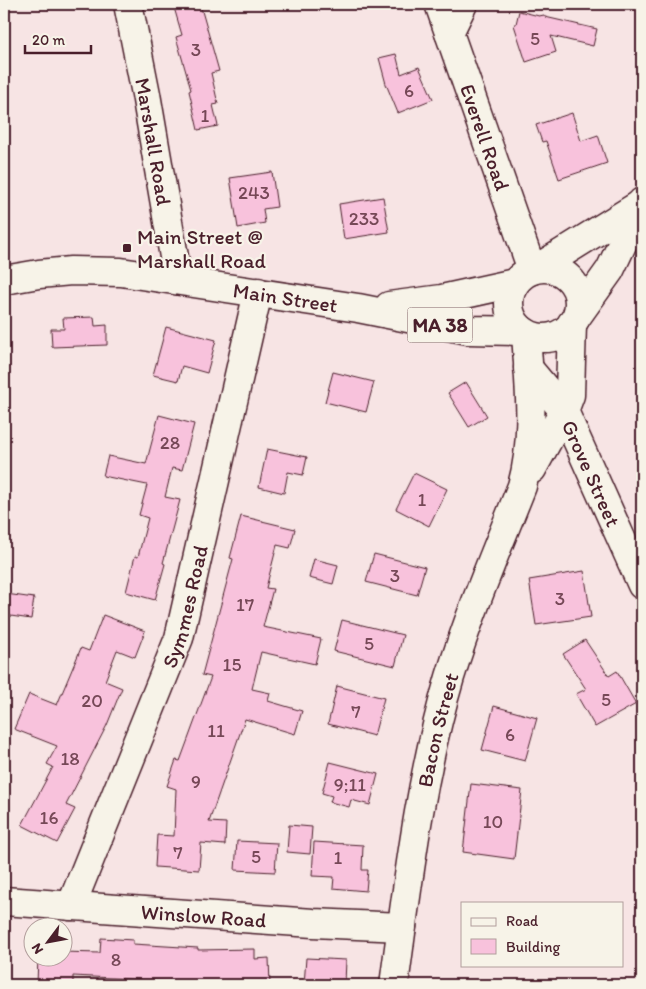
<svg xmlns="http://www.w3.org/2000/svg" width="646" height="989" viewBox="0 0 646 989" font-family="Itim,sans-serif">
	<rect width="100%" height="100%" fill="#f7e4e4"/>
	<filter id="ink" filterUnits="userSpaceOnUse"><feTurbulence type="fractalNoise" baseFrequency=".02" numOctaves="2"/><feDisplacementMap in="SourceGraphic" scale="10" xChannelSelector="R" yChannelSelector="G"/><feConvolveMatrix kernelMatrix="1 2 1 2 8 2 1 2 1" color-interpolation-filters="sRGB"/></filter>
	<g filter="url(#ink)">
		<g fill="#f8c2dc" stroke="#4a1f2b">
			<polygon points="173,4 200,4 219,71 211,73 218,104 213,105 218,126 198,130 189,91 191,90 176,37 182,35"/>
			<polygon points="519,11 539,16 544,15 545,17 597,29 593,46 551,36 556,52 526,62 514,25 516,24"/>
			<polygon points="396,54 401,74 419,67 433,99 398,113 386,84 379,58"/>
			<polygon points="572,113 581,141 598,135 607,163 559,179 546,141 542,142 536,125"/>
			<polygon points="272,172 277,207 263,209 265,223 238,228 230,178"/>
			<polygon points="383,197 389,232 344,239 339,204"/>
			<polygon points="94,317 95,326 107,325 107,345 52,347 51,329 64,329 63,318"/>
			<polygon points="166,327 216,340 207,373 182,366 178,381 153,375"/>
			<polygon points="333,372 374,382 366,412 325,402"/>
			<polygon points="466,382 487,416 469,427 448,393"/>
			<polygon points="159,415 194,424 182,470 172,468 165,497 180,500 163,563 165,564 155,600 126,592 135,556 138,557 148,518 139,515 147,485 103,476 108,456 146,464"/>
			<polygon points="267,449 307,457 303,475 288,472 284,493 259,487"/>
			<polygon points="414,473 447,489 429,526 396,509"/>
			<polygon points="241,516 295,529 290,548 277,545 266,588 273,589 263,627 321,639 315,664 261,652 252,689 270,693 268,701 302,711 295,734 245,719 209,822 226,823 225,845 201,843 199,870 155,867 157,835 174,836 176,789 167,786 176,760 180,761 211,677 202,675 233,559 230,558"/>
			<polygon points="374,554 425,567 417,595 366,582"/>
			<polygon points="314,559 338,565 333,584 309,578"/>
			<polygon points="584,571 591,617 536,625 529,580"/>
			<polygon points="6,594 34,598 31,619 4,615"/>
			<polygon points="103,615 145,631 135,657 117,650 105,681 122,688 107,725 66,805 75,809 57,843 22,825 53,767 47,764 57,746 14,729 29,694 57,705 81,648 89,651"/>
			<polygon points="342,620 403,635 395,666 334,651"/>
			<polygon points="585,640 609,676 617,671 636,704 595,727 576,694 586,689 563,654"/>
			<polygon points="337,686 384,698 374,736 328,724"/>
			<polygon points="494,706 537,718 525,761 482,750"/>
			<polygon points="330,762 378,774 370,805 351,800 349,807 330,802 332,796 322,793"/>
			<polygon points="471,784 522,790 514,859 463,852"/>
			<polygon points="289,825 312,827 310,854 287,852"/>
			<polygon points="237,841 277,843 275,872 235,870"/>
			<polygon points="314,842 363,845 362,870 368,870 366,891 333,888 334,877 312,876"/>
			<polygon points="101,938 133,940 133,944 198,948 198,950 255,949 255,959 269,958 270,985 228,985 228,984 73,976 73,985 37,985 38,956 62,956 62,952 100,953"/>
			<polygon points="306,958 346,960 345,983 335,983 335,985 304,985"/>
		</g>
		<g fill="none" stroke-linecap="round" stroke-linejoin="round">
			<defs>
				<g id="minor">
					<path id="s1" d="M128,4L146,94L178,280"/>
					<path id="s2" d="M439,4L532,270"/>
					<polyline points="449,33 463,4"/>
					<path id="s3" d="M528,368L564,411L642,585"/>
					<path id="s4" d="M4,901L313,923L402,927"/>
					<path id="s5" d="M71,906L179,638L258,292"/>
				</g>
				<g id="major">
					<polyline points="538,268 641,204"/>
					<circle cx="544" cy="303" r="35"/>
					<path id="s6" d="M4,280L39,274L71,271L121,272L358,308L468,330L523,331"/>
					<polyline points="389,306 442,299 515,283"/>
					<polyline points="575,319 610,270 642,202"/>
					<polyline points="532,469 564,411 570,395 572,323"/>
					<path id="s7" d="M394,985C408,882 420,777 450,677C470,612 497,549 522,486C536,436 529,384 526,333"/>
				</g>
			</defs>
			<use href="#minor" stroke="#4a1f2b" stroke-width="31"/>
			<use href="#major" stroke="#4a1f2b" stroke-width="31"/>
			<use href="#minor" stroke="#f7f3e8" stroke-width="28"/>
			<use href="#major" stroke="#f7f3e8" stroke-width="28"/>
		</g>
	</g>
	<rect fill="#4a1f2b" stroke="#f7f3e8" stroke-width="2" x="122" y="243" width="10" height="10" rx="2.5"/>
	<g text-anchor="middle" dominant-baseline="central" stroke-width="4.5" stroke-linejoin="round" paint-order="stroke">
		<g font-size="19" fill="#764857">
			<text x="535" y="38">5</text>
			<text x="196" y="49">3</text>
			<text x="409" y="90">6</text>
			<text x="205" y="115">1</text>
			<text x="254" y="192">243</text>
			<text x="364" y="218">233</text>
			<text x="170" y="442">28</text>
			<text x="422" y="499">1</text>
			<text x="395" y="575">3</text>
			<text x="560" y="598">3</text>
			<text x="245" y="604">17</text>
			<text x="369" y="643">5</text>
			<text x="232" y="664">15</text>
			<text x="606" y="699">5</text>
			<text x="92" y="700">20</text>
			<text x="356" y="711">7</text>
			<text x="216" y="730">11</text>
			<text x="510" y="734">6</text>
			<text x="70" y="758">18</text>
			<text x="196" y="781">9</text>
			<text x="350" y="784">9;11</text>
			<text x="49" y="817">16</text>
			<text x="493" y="821">10</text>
			<text x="178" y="852">7</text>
			<text x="256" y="856">5</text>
			<text x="338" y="857">1</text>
			<text x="116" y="959">8</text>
		</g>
		<rect fill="#f7f3e8" stroke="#7e5f64" stroke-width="1" x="407.5" y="307.5" width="65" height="35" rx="4"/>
		<g font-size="20" font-weight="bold" fill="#4a1f2b">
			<text x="440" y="325">MA 38</text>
		</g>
		<g font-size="21" fill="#4a1f2b" stroke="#f7f3e8">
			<text stroke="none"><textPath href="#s2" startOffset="141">Everell Road</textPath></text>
			<text stroke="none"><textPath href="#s1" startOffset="140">Marshall Road</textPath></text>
			<text stroke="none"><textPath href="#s6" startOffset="284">Main Street</textPath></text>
			<text stroke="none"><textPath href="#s3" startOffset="124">Grove Street</textPath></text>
			<text stroke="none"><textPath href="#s5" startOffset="321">Symmes Road</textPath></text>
			<text stroke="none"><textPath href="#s7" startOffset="259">Bacon Street</textPath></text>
			<text stroke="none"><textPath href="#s4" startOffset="200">Winslow Road</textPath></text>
		</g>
		<g font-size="21" fill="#4a1f2b" stroke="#f7f3e8" text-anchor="start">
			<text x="137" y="236">Main Street @<tspan x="137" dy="24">Marshall Road</tspan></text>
		</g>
	</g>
	<rect width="646" height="989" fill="none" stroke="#f7f3e8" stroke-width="20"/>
	<rect x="10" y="10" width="626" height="969" fill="none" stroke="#4a1f2b" stroke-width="2" filter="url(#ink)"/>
	<rect x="461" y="902" width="162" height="65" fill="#f7f3e8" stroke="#b29e9c"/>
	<rect x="471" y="918" width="25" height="8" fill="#f7f3e8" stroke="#b29e9c"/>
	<text x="506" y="926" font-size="15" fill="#4a1f2b">Road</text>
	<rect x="471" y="939" width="25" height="15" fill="#f8c2dc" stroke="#b29e9c"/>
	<text x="506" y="952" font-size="15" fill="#4a1f2b">Building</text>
	<g transform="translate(48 942) rotate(238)"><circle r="24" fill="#f7f3e8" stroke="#b29e9c"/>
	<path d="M0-4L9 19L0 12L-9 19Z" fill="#4a1f2b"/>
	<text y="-8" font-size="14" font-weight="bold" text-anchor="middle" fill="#4a1f2b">N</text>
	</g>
	<path d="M25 45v8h66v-8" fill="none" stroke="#4a1f2b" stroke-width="2.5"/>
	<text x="32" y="45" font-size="15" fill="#4a1f2b" stroke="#f7f3e8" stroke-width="4" paint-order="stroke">20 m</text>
</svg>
